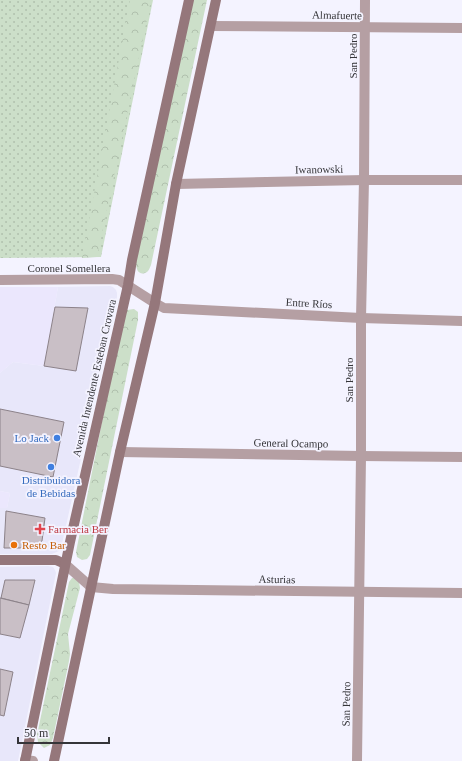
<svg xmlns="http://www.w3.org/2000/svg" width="462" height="761" viewBox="0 0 462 761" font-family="Georgia,serif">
	<defs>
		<pattern id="grass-dots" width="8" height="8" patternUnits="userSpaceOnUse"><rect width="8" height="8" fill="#ccdfc9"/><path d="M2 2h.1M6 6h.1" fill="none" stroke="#b0c0ad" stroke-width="1.8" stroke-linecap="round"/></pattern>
		<pattern id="park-crowns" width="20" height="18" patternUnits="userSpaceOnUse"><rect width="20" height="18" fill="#ccdfc9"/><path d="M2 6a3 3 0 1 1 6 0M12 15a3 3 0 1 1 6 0" fill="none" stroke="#b0c0ad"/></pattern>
	</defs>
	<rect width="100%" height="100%" fill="#f4f3ff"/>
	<g fill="#e8e7fa">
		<polygon points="110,286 113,287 116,290 117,293 117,297 61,548 59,551 52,554 0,554 0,508 7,508 10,493 0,491 0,373 13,362 44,366 58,287"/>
		<polygon points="48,566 53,567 55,570 56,573 18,761 0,761 0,567"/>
	</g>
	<g fill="#ebe7fd">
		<polygon points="0,287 58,287 44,366 13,362 0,373"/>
		<polygon points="0,491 10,493 7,508 0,508"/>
	</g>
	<polygon fill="url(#grass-dots)" points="0,0 153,0 101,257 0,258"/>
	<g fill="url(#park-crowns)">
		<polygon points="130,0 151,0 97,257 82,258"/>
		<path d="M192,0H207L151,265C150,267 149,270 148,271C145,275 138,274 137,269C136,267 136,264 136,262Z"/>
		<polygon points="134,309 138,312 138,320 90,555 87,559 82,560 77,557 76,552 123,317 127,310"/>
		<polygon points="76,577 79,582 80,588 68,634 70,654 69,661 53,738 50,745 44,748 38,742 37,735 69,582 72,578"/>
	</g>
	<g fill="#c9bfc6" stroke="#8c8289">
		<polygon points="55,307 88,308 76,371 44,366"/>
		<polygon points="0,409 64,422 53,477 0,466"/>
		<polygon points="6,511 45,518 42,541 33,548 4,548"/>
		<polygon points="5,580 35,580 29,605 1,598"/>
		<polygon points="0,598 29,605 20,638 0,634"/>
		<polygon points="0,669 13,672 4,716 0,715"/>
	</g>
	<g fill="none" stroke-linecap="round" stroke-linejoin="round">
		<g stroke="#b59fa3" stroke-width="10">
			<polyline points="211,26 462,28"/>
			<polyline points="176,184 364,180 462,180"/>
			<polyline points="0,280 112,279 119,280 155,303 164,308 361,318 462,321"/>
			<polyline points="120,452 361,456 462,457"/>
			<polyline points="65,564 91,587 113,589 462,593"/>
			<polyline points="25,760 33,761"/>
			<polyline points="357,761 361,456 361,318 364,180 365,0"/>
		</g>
		<g stroke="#95777b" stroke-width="10">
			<polyline points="0,560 56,560 65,564"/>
			<polyline points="25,761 70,542 128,285 132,260 189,0"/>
			<polyline points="54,761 120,452 155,303 176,184 216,0"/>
		</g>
	</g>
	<g fill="#3f7fe0" stroke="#f4f3ff" stroke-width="1.5">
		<circle cx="57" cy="438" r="4"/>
		<circle cx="51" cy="467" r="4"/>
	</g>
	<path fill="#e0444e" stroke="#f4f3ff" stroke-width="1.5" d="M38 523h4v4h4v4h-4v4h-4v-4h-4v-4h4z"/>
	<circle fill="#e8710a" stroke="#f4f3ff" stroke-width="1.5" cx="14" cy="545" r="4"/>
	<g text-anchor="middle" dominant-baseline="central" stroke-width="3.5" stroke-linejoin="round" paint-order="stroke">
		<g font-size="11" fill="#353539" stroke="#f4f3ff">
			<text transform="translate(337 15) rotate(1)">Almafuerte</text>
			<text transform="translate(353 56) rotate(-90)">San Pedro</text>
			<text transform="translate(319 169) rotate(-1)">Iwanowski</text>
			<text x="69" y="268">Coronel Somellera</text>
			<text transform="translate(309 303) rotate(3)">Entre Ríos</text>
			<text transform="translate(94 378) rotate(-77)">Avenida Intendente Esteban Crovara</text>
			<text transform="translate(349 380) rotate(-90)">San Pedro</text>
			<text transform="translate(291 443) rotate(1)">General Ocampo</text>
			<text transform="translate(277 579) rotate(1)">Asturias</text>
			<text transform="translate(346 704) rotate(-89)">San Pedro</text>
		</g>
		<g font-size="11" fill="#366cbe" stroke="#f4f3ff" text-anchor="end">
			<text x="49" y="438">Lo Jack</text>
			<text x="51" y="480" text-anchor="middle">Distribuidora<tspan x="51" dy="13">de Bebidas</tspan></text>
		</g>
		<g font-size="11" fill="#be3a42" stroke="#f4f3ff" text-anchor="start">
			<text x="48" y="529">Farmacia Ber</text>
		</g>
		<g font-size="11" fill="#c56008" stroke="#f4f3ff" text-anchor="start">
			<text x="22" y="545">Resto Bar</text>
		</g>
	</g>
	<path d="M18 737v6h91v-6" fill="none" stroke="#353539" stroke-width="2"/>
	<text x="24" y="737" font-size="12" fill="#353539" stroke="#f4f3ff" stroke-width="3" paint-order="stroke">50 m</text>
</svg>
